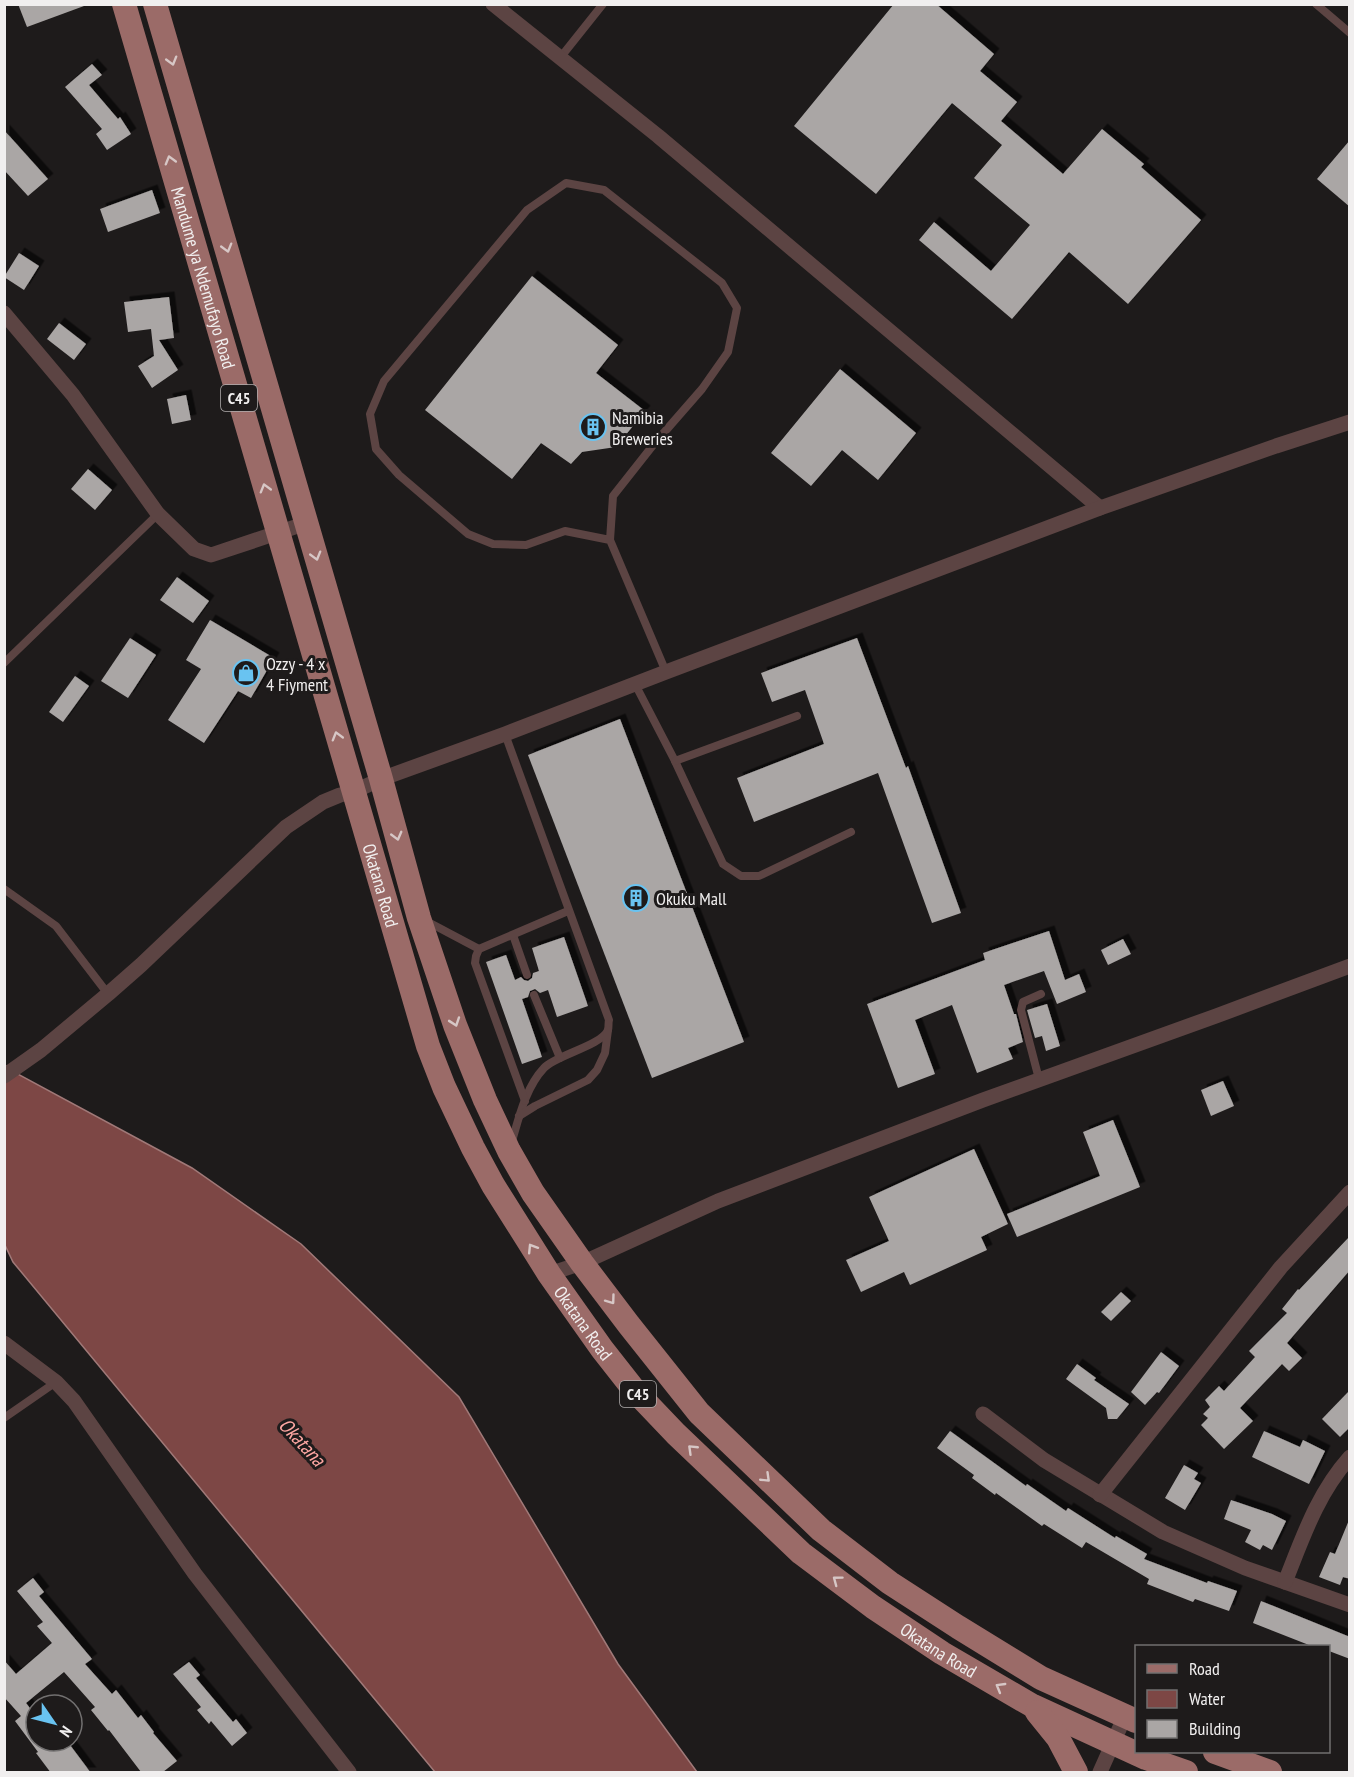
<svg xmlns="http://www.w3.org/2000/svg" width="1354" height="1777" viewBox="0 0 1354 1777" font-family="'PT Sans Narrow',sans-serif">
	<defs>
		<filter id="shadow"><feDropShadow dx="5.5" dy="-5.5" stdDeviation="0" flood-color="#0009"/></filter>
	</defs>
	<rect width="100%" height="100%" fill="#1e1b1b"/>
	<polygon fill="#7d4745" stroke="#a07978" stroke-width="1.5" points="4,1064 12,1071 192,1168 301,1244 459,1397 618,1664 697,1772 435,1772 13,1262 4,1243"/>
	<g fill="#aaa6a5" filter="url(#shadow)">
		<polygon points="18,4 84,4 84,6 27,27"/>
		<polygon points="894,4 936,4 994,54 980,71 1017,102 1001,121 1063,174 1102,129 1144,164 1141,167 1201,220 1128,304 1069,252 1012,319 919,240 934,222 991,271 1030,225 974,178 1002,145 952,103 876,194 794,126"/>
		<polygon points="92,64 102,75 89,85 118,119 120,117 131,134 107,150 96,134 102,129 65,87"/>
		<polygon points="4,130 48,179 28,196 4,170"/>
		<polygon points="1350,140 1350,207 1317,179"/>
		<polygon points="152,190 160,213 108,232 100,209"/>
		<polygon points="19,253 39,266 24,290 4,277"/>
		<polygon points="532,276 618,345 596,373 645,411 616,447 582,452 571,464 541,443 512,479 425,410"/>
		<polygon points="169,297 174,338 159,340 178,370 152,388 138,366 154,356 151,329 128,332 124,302"/>
		<polygon points="59,323 86,344 74,360 47,339"/>
		<polygon points="840,369 916,433 878,480 842,450 811,486 771,453"/>
		<polygon points="186,395 191,420 172,424 167,399"/>
		<polygon points="88,469 112,490 95,510 71,489"/>
		<polygon points="177,577 209,601 193,623 160,600"/>
		<polygon points="210,620 274,658 251,698 238,691 204,743 168,720 201,669 186,660"/>
		<polygon points="130,638 156,655 128,698 101,681"/>
		<polygon points="857,638 906,768 908,766 961,913 932,923 878,773 754,822 737,778 824,744 805,690 772,702 761,673"/>
		<polygon points="75,676 89,686 63,722 49,712"/>
		<polygon points="620,719 744,1042 652,1078 528,755"/>
		<polygon points="1049,931 1065,980 1079,974 1086,992 1057,1004 1044,971 1004,985 1014,1014 1016,1014 1023,1042 1008,1048 1013,1059 977,1073 952,1005 915,1020 935,1074 898,1088 867,1004 985,960 983,953"/>
		<polygon points="564,937 588,1006 557,1017 548,990 540,993 535,989 530,991 528,997 522,999 542,1057 522,1064 486,962 506,955 515,980 521,977 524,980 528,981 532,978 533,973 539,971 532,948"/>
		<polygon points="1123,939 1131,954 1108,965 1101,950"/>
		<polygon points="1047,1004 1060,1046 1046,1051 1042,1036 1035,1038 1027,1010"/>
		<polygon points="1223,1081 1234,1106 1211,1116 1201,1090"/>
		<polygon points="1113,1120 1140,1187 1017,1237 1007,1214 1100,1176 1083,1132"/>
		<polygon points="974,1149 1008,1224 981,1237 987,1250 910,1285 904,1272 861,1292 846,1260 889,1241 869,1197"/>
		<polygon points="1350,1236 1350,1270 1287,1343 1302,1358 1289,1371 1282,1364 1240,1408 1253,1421 1224,1449 1201,1425 1208,1418 1203,1414 1210,1407 1205,1400 1219,1386 1224,1391 1255,1357 1249,1351 1287,1313 1282,1309 1298,1289 1299,1290"/>
		<polygon points="1121,1292 1131,1301 1111,1321 1101,1312"/>
		<polygon points="1161,1352 1179,1366 1159,1393 1157,1392 1145,1405 1131,1392"/>
		<polygon points="1077,1364 1096,1378 1094,1380 1129,1404 1117,1419 1108,1419 1106,1408 1066,1379"/>
		<polygon points="1350,1390 1350,1427 1340,1437 1322,1419"/>
		<polygon points="950,1431 1026,1486 1027,1484 1066,1511 1068,1508 1115,1538 1116,1536 1147,1554 1144,1559 1207,1583 1208,1581 1237,1591 1229,1611 1195,1599 1193,1602 1147,1584 1149,1579 1086,1542 1082,1548 1044,1524 1042,1526 996,1493 995,1495 972,1478 974,1475 937,1448"/>
		<polygon points="1264,1431 1300,1447 1303,1440 1325,1451 1309,1484 1252,1457"/>
		<polygon points="1184,1465 1198,1473 1194,1479 1201,1483 1185,1510 1165,1498"/>
		<polygon points="1231,1500 1272,1514 1286,1521 1272,1550 1263,1545 1260,1550 1245,1542 1251,1530 1224,1519"/>
		<polygon points="1349,1520 1350,1579 1343,1577 1340,1585 1319,1577 1330,1552 1335,1554"/>
		<polygon points="33,1578 44,1592 39,1596 92,1659 85,1664 112,1694 116,1690 138,1718 141,1715 154,1732 153,1733 177,1761 163,1772 141,1772 109,1730 108,1731 91,1710 95,1707 64,1672 26,1703 36,1716 36,1741 67,1741 91,1773 51,1773 36,1753 38,1752 15,1721 21,1716 4,1697 4,1660 16,1674 52,1643 37,1626 43,1622 17,1591"/>
		<polygon points="1261,1601 1350,1637 1350,1659 1329,1651 1329,1647 1314,1647 1253,1623"/>
		<polygon points="189,1662 200,1675 196,1678 233,1722 236,1719 247,1733 232,1746 211,1721 209,1724 197,1710 201,1707 173,1674"/>
	</g>
	<g fill="none" stroke-linecap="round" stroke-linejoin="round">
		<g stroke="#5c4443" stroke-width="8">
			<polyline points="1316,4 1350,33"/>
			<polyline points="560,58 603,4"/>
			<polyline points="610,540 565,531 526,545 493,544 468,534 399,475 376,449 370,414 384,381 527,210 566,183 604,190 722,283 737,308 728,352 702,389 654,444 613,496 610,540 666,672"/>
			<polyline points="4,663 158,514"/>
			<polyline points="635,684 675,761 723,864 741,876 759,876 851,832"/>
			<path d="M505,734L609,1020C608,1023 609,1027 608,1030C601,1046 556,1055 544,1068C526,1087 519,1117 512,1141"/>
			<polyline points="675,761 797,716"/>
			<polyline points="4,889 56,926 108,994"/>
			<polyline points="428,922 479,949"/>
			<polyline points="513,935 527,975"/>
			<polyline points="534,995 560,1058"/>
			<polyline points="1039,1079 1021,1010 1023,1002 1041,994"/>
			<polyline points="525,1101 475,963 476,956 479,949 568,911"/>
			<polyline points="519,1116 535,1106 588,1080 597,1070 605,1053 608,1030"/>
			<polyline points="4,1418 56,1382"/>
		</g>
		<g stroke="#5c4443" stroke-width="15">
			<polyline points="493,4 658,136 1100,508"/>
			<polyline points="4,313 73,395 158,514 194,549 211,555 307,523"/>
			<polyline points="4,1076 41,1050 108,994 141,965 286,827 323,802 340,795 353,792 381,779 505,734 666,672 1100,508 1276,446 1350,422"/>
			<polyline points="549,1274 582,1263 718,1201 983,1100 1216,1016 1350,966"/>
			<polyline points="4,1343 56,1382 74,1401 195,1574 349,1772"/>
			<polyline points="983,1414 1044,1460 1163,1532 1245,1568 1350,1605"/>
			<polyline points="1100,1495 1281,1267 1350,1192"/>
			<path d="M1285,1582C1303,1537 1317,1494 1350,1457"/>
			<polyline points="1100,1772 1125,1716"/>
		</g>
		<g stroke="#9b6b68" stroke-width="24">
			<path id="s1" d="M124,4L428,1046L444,1087L473,1148L493,1185L549,1274L602,1349L635,1391L676,1434L801,1553L873,1607L942,1653L1033,1706L1146,1758L1186,1772"/>
			<polyline points="155,4 381,779 419,918 455,1025 485,1100 509,1151 533,1193 582,1263 629,1325 699,1413 821,1530 890,1583 958,1627 1041,1678 1136,1721"/>
			<polyline points="1037,1712 1058,1738 1076,1772"/>
			<polyline points="1215,1752 1270,1772"/>
		</g>
	</g>
	<defs><path id="oneway-chevron" d="M-2-3.5L2.5 0L-2 3.5" fill="none" stroke-width="1.6" stroke-linecap="round" stroke-linejoin="round" transform="scale(1.5)"/></defs>
	<g stroke="#d7c7c6">
		<use href="#oneway-chevron" transform="translate(172 61) rotate(74)"/>
		<use href="#oneway-chevron" transform="translate(170 160) rotate(-106)"/>
		<use href="#oneway-chevron" transform="translate(227 248) rotate(74)"/>
		<use href="#oneway-chevron" transform="translate(265 488) rotate(-106)"/>
		<use href="#oneway-chevron" transform="translate(316 556) rotate(74)"/>
		<use href="#oneway-chevron" transform="translate(337 736) rotate(-106)"/>
		<use href="#oneway-chevron" transform="translate(397 836) rotate(75)"/>
		<use href="#oneway-chevron" transform="translate(455 1022) rotate(71)"/>
		<use href="#oneway-chevron" transform="translate(532 1248) rotate(-122)"/>
		<use href="#oneway-chevron" transform="translate(611 1300) rotate(54)"/>
		<use href="#oneway-chevron" transform="translate(692 1449) rotate(-136)"/>
		<use href="#oneway-chevron" transform="translate(766 1478) rotate(44)"/>
		<use href="#oneway-chevron" transform="translate(837 1580) rotate(-143)"/>
		<use href="#oneway-chevron" transform="translate(1000 1687) rotate(-150)"/>
	</g>
	<defs>
		<symbol id="building-ring" viewBox="-11 -11 22 22"><circle r="9.5" fill="#1e1b1b" stroke="#69c3f1" stroke-width="1.5"/><path d="M-4-6H4V6H1V3H-1V6H-4ZM-2.5-4.3h1.7v1.8h-1.7ZM.8-4.3h1.7v1.8H.8ZM-2.5-1h1.7V.8h-1.7ZM.8-1h1.7V.8H.8Z" fill="#69c3f1"/></symbol>
		<symbol id="shop-ring" viewBox="-11 -11 22 22"><circle r="9.5" fill="#1e1b1b" stroke="#69c3f1" stroke-width="1.5"/><path d="M-5-2.5h2.3a2.7 3.5 0 0 1 5.4 0H5L5.5 6h-11ZM-1.5-2.5h3a1.5 2.3 0 0 0-3 0Z" fill="#69c3f1"/></symbol>
	</defs>
	<g fill-rule="evenodd">
		<use href="#building-ring" x="578" y="412" width="30" height="30"/>
		<use href="#shop-ring" x="231" y="658" width="30" height="30"/>
		<use href="#building-ring" x="621" y="883" width="30" height="30"/>
	</g>
	<g text-anchor="middle" dominant-baseline="central" stroke-width="6" stroke-linejoin="round" paint-order="stroke">
		<g fill="#1e1b1b" stroke="#b2afaf" stroke-width="1.5">
			<rect x="221" y="385" width="36" height="26" rx="4.5"/>
			<rect x="620" y="1381" width="36" height="26" rx="4.5"/>
		</g>
		<g font-size="16" font-weight="bold" fill="#f1efef">
			<text x="239" y="398">C45</text>
			<text x="638" y="1394">C45</text>
		</g>
		<g font-size="18" fill="#f1efef" stroke="#1e1b1b">
			<text stroke="none"><textPath href="#s1" startOffset="285">Mandume ya Ndemufayo Road</textPath></text>
			<text stroke="none"><textPath href="#s1" startOffset="918">Okatana Road</textPath></text>
			<text stroke="none"><textPath href="#s1" startOffset="1404">Okatana Road</textPath></text>
			<text stroke="none"><textPath href="#s1" startOffset="1890">Okatana Road</textPath></text>
		</g>
		<g font-size="18" fill="#f1efef" stroke="#1e1b1b" text-anchor="start">
			<text x="612" y="417">Namibia<tspan x="612" dy="21">Breweries</tspan></text>
			<text x="266" y="663">Ozzy - 4 x<tspan x="266" dy="21">4 Fiyment</tspan></text>
			<text x="656" y="898">Okuku Mall</text>
		</g>
		<g font-size="20" font-style="italic" fill="#ffa7a3" stroke="#1e1b1b">
			<text transform="translate(302 1442) rotate(47)">Okatana</text>
		</g>
	</g>
	<rect width="1354" height="1777" fill="none" stroke="#f1efef" stroke-width="12"/>
	<rect x="1135" y="1645" width="195" height="108" fill="#1e1b1b" stroke="#727070" stroke-width="1.5"/>
	<rect x="1147" y="1664" width="30" height="9" fill="#9b6b68" stroke="#727070" stroke-width="1.5"/>
	<text x="1189" y="1675" font-size="18" fill="#f1efef">Road</text>
	<rect x="1147" y="1690" width="30" height="18" fill="#7d4745" stroke="#727070" stroke-width="1.5"/>
	<text x="1189" y="1705" font-size="18" fill="#f1efef">Water</text>
	<rect x="1147" y="1720" width="30" height="18" fill="#aaa6a5" stroke="#727070" stroke-width="1.5"/>
	<text x="1189" y="1735" font-size="18" fill="#f1efef">Building</text>
	<g transform="translate(54 1723) rotate(125)"><circle r="28" fill="#1e1b1b" stroke="#727070" stroke-width="1.5"/>
	<path d="M0-4.5L10 22L0 15L-10 22Z" fill="#69c3f1"/>
	<text y="-9" font-size="16" font-weight="bold" text-anchor="middle" fill="#f1efef">N</text>
	</g>
</svg>
